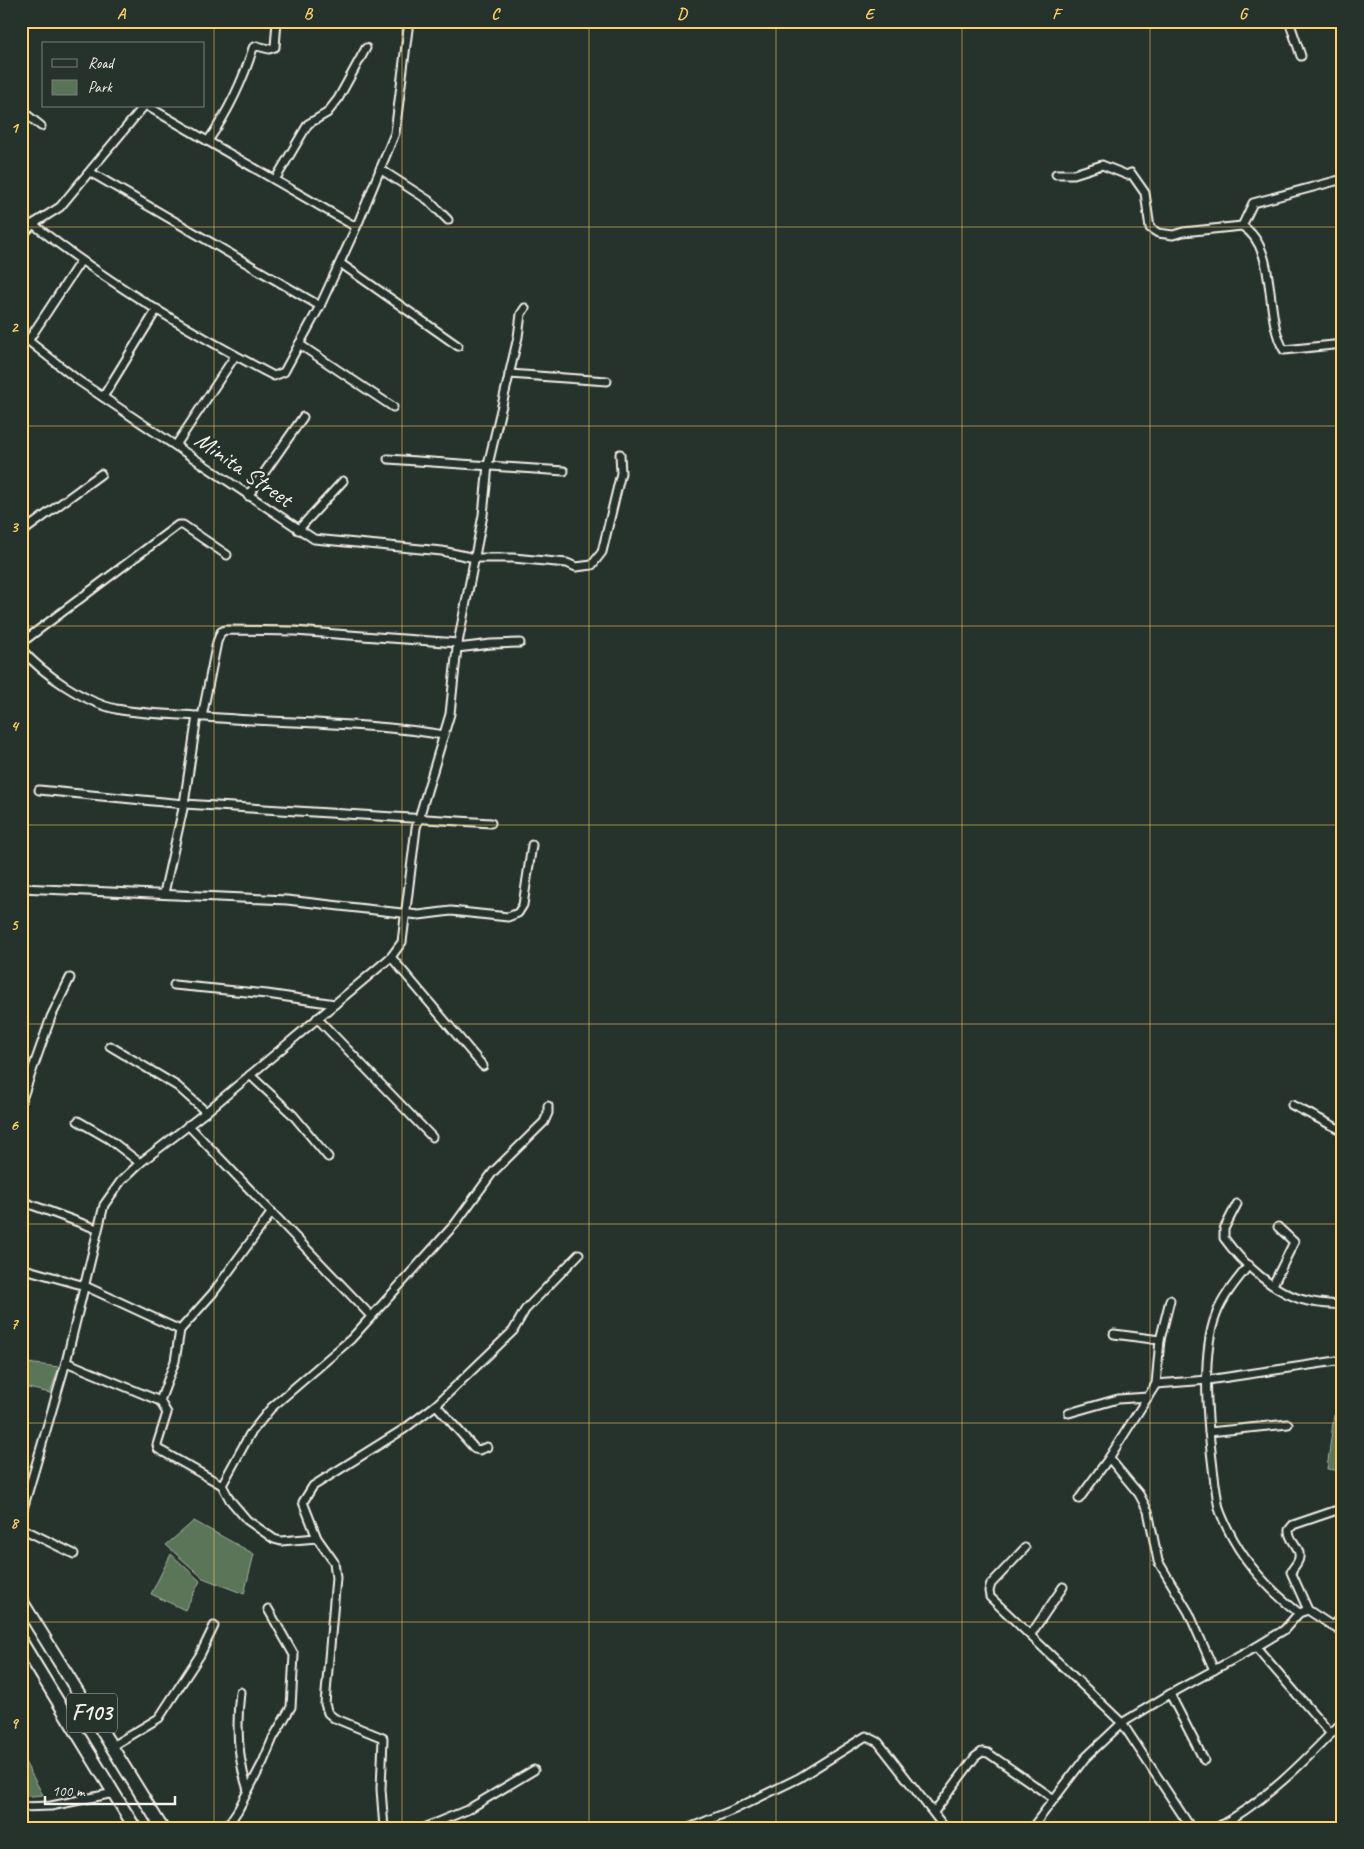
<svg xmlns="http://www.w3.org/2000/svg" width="1364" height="1849" viewBox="0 0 1364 1849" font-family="Caveat,sans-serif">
	<rect width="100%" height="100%" fill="#26332d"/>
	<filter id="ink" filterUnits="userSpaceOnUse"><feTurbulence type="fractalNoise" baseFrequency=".02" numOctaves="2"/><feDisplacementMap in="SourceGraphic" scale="10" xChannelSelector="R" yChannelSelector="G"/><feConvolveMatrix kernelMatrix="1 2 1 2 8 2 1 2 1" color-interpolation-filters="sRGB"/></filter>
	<g filter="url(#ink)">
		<g fill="#5a7459" stroke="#a7b2a0">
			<polygon points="27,1363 59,1367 50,1393 24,1387"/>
			<polygon points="1334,1415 1343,1416 1343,1471 1327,1469"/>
			<polygon points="194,1521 254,1554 244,1594 203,1578 166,1545"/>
			<polygon points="171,1554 200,1581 185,1610 151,1594"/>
			<polygon points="21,1755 43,1795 21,1797"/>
		</g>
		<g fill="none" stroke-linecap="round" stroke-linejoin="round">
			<defs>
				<g id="street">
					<polyline points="1289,21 1301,56"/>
					<polyline points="147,106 356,227"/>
					<polyline points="21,110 41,126"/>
					<path d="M208,141C228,112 243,81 253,48L257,46L269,49L275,47L277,21"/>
					<polyline points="380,169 428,200 448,220"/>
					<polyline points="90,172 320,306"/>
					<path d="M1056,174H1074L1102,165L1127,175L1131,173L1145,193L1150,228L1158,233L1173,235L1183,232L1242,226C1279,248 1263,316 1284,350L1343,344"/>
					<polyline points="275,180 308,124 327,113 338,99 366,48"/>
					<path d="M33,224C107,283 190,332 274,376L284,372L320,306L359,221L395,133L409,21"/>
					<polyline points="1242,226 1253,203 1343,179"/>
					<polyline points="21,237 33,224 60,207 144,106"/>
					<polyline points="340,263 458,346"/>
					<polyline points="21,335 79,381 314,539 442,551 475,558 513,558 567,563 576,567 592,565 602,552 621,473 620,454"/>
					<polyline points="28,341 80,262"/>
					<polyline points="299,344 393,407"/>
					<polyline points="509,374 607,381"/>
					<polyline points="103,397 157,309"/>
					<polyline points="176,445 235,356"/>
					<polyline points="388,459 564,471"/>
					<polyline points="248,496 303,417"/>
					<polyline points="298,530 343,481"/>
					<polyline points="21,533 101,474"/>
					<polyline points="21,643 178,525 183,525 227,555"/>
					<polyline points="457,648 491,644 520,643"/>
					<path d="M21,649C43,674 84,702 116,709C142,714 169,714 195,716C278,724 362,721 444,735"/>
					<polyline points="202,717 217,642 221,632 225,630 295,631 458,643"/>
					<polyline points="39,790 184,804 491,823"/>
					<polyline points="21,888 287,900 419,915 451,911 508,917 518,913 523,905 532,845"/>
					<polyline points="164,893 184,804 197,716"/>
					<polyline points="391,957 483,1066"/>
					<polyline points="174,985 267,994 335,1004"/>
					<polyline points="317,1018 432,1137"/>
					<polyline points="110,1046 177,1086 206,1112"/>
					<polyline points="250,1075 293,1115 328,1157"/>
					<polyline points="21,1102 51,1017 70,978"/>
					<polyline points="1292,1105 1343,1131"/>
					<polyline points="78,1121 109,1139 140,1163"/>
					<polyline points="188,1125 371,1316"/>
					<polyline points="21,1201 97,1229"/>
					<path d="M1237,1204L1224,1229V1238C1242,1263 1276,1295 1308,1301C1319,1304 1331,1304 1343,1305"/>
					<path d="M1249,1265C1237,1280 1223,1296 1216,1315C1199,1358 1209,1438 1215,1484C1217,1493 1217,1505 1221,1514C1237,1554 1265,1587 1299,1613"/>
					<polyline points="21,1268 85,1286 180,1330 213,1293 272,1212"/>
					<polyline points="1273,1285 1294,1242 1278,1227"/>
					<polyline points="1114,1334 1160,1340"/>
					<polyline points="66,1362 160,1401 167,1413 157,1445 158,1449 222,1485 230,1500 247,1520 274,1539 281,1541 317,1538"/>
					<polyline points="1156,1384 1208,1380 1343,1360"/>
					<polyline points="160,1401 175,1361 180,1330"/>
					<polyline points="436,1405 475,1449 479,1450 487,1447"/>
					<polyline points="1069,1413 1118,1399 1148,1397"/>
					<polyline points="1209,1432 1288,1424"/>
					<polyline points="1109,1458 1139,1494 1148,1511 1158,1561 1189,1613 1214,1670"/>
					<polyline points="222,1485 250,1434 271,1408 351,1339 455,1224 493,1172 544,1122 548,1113 548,1106"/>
					<polyline points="1079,1499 1109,1458 1156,1384 1160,1340 1170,1300"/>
					<path d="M1343,1508L1293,1525L1289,1530C1288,1540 1301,1547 1299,1557C1299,1563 1293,1567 1291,1572L1308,1610L1343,1633"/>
					<polyline points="21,1516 66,1362 104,1205 121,1181 140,1163 206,1112 391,957 402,942 416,828 450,714 457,648 483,515 488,465 518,337 521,314 525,308"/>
					<polyline points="21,1528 74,1554"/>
					<polyline points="1025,1548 991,1584 989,1591 990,1597 1122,1723 1191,1828"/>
					<polyline points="1332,1626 1343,1615"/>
					<polyline points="1031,1634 1063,1587"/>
					<polyline points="1256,1647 1331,1734"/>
					<path d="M240,1692C236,1726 237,1757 248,1790"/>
					<polyline points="1170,1694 1204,1760"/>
					<polyline points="112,1746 159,1718 200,1655 214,1626"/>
					<polyline points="21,1807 51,1806 114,1793"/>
					<polyline points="934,1812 975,1757 982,1752 988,1753 1054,1799"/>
					<polyline points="226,1828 238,1810 263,1762 273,1738 291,1707 294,1655 268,1609"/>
					<polyline points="384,1828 381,1789 383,1738 334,1718 328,1713 325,1704 336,1578 334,1562 317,1538 303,1502 313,1486 404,1429 436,1405 513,1331 525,1310 579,1254"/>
					<polyline points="423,1828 467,1810 534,1770"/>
					<polyline points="689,1828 733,1810 799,1778 866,1736 878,1742 945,1828"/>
					<polyline points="1032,1828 1085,1758 1122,1723 1170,1694 1256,1647 1284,1630 1299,1613 1308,1610"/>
					<path d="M1216,1828C1266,1801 1304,1762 1343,1721"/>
				</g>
				<g id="primary">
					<polyline points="21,1600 162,1828"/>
					<polyline points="21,1641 135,1828"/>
				</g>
			</defs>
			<use href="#street" stroke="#f4f1e8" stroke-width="11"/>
			<use href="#primary" stroke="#f4f1e8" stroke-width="15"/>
			<use href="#street" stroke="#26332d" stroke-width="7"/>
			<use href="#primary" stroke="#26332d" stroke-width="11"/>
		</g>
	</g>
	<path fill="none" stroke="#ffd166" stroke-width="1" stroke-opacity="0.55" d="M214,21V1828M402,21V1828M589,21V1828M776,21V1828M962,21V1828M1150,21V1828M21,227H1343M21,426H1343M21,626H1343M21,825H1343M21,1024H1343M21,1224H1343M21,1423H1343M21,1622H1343"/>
	<g text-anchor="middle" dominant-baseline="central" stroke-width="5" stroke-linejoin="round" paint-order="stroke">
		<rect fill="#26332d" stroke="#b6b8b0" stroke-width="1" x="67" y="1693.5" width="50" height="39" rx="4"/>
		<g font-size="22" font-weight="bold" fill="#f4f1e8">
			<text x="92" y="1713">F103</text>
		</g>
		<g font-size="24" fill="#f4f1e8" stroke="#26332d">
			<text transform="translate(244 469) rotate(35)">Minita Street</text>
		</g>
	</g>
	<rect width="1364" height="1849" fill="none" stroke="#26332d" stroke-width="55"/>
	<rect x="42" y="42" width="162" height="65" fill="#26332d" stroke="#787f78"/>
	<rect x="52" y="59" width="25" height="8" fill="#26332d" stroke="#787f78"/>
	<text x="88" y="68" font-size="15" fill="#f4f1e8">Road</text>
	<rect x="52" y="80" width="25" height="15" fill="#5a7459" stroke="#787f78"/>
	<text x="88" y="92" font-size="15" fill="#f4f1e8">Park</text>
	<path d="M45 1796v8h130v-8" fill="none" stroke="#f4f1e8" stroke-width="2.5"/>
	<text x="52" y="1796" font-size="15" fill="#f4f1e8" stroke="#26332d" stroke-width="4" paint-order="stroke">100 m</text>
	<rect x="28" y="28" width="1308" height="1794" fill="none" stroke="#ffd166" stroke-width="2"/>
	<g font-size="16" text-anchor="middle" font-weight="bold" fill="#ffd166">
		<text x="121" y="19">A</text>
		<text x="308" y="19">B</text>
		<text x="495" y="19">C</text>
		<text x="682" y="19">D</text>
		<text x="869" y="19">E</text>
		<text x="1056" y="19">F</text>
		<text x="1243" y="19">G</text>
		<text x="14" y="133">1</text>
		<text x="14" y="332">2</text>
		<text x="14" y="532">3</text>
		<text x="14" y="731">4</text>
		<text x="14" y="930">5</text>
		<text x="14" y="1130">6</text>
		<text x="14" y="1329">7</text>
		<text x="14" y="1528">8</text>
		<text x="14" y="1728">9</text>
	</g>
</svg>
